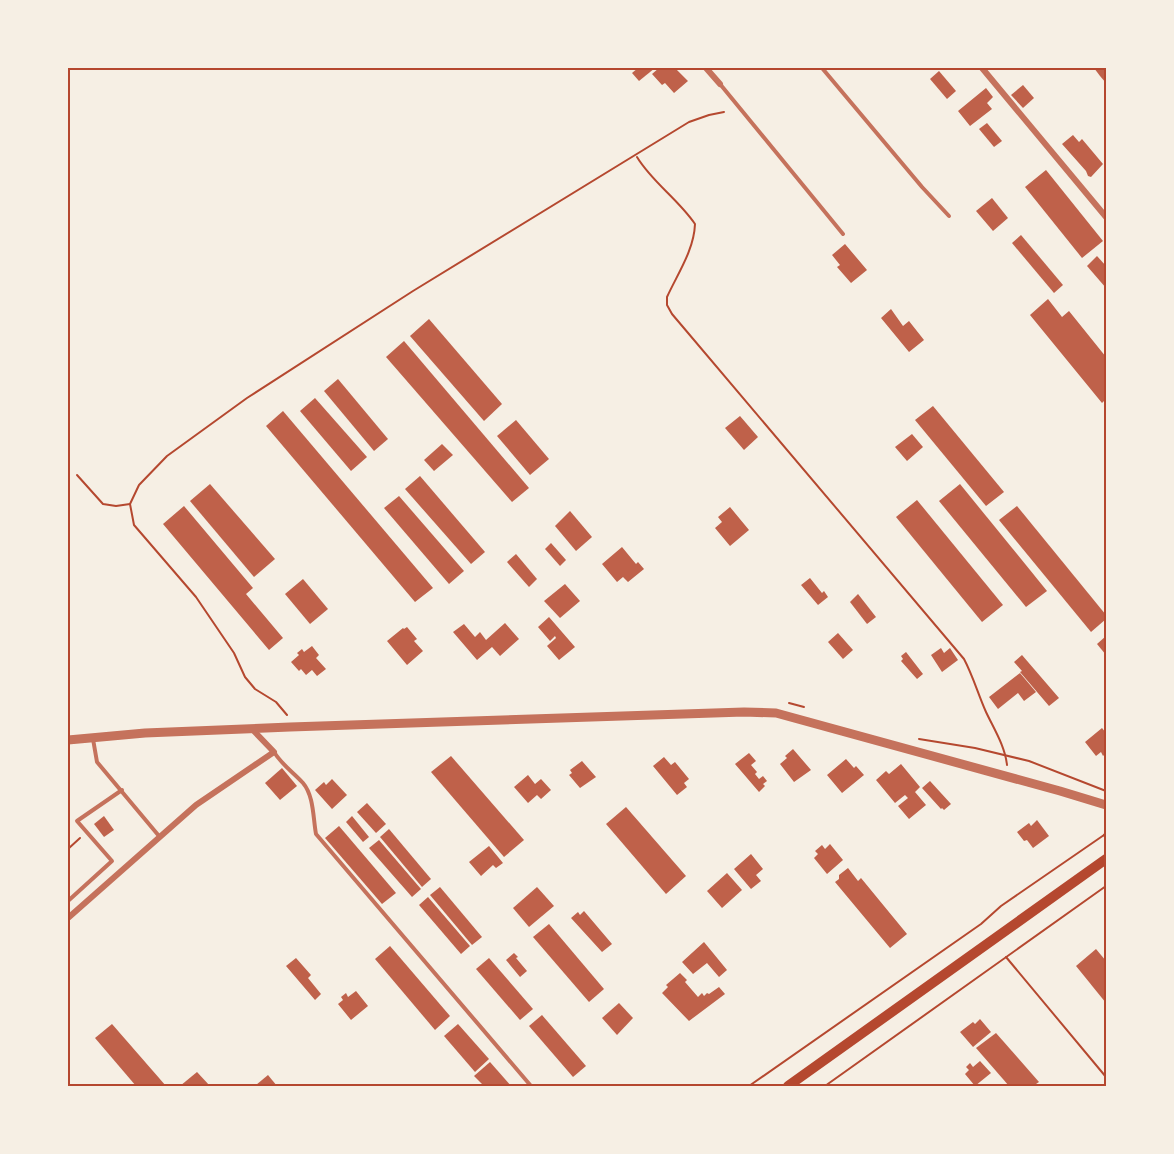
<svg xmlns="http://www.w3.org/2000/svg" width="1174" height="1154" viewBox="0 0 1174 1154" font-family="Ubuntu,sans-serif">
	<rect width="100%" height="100%" fill="#f6efe4"/>
	<g fill="#bf614a">
		<polygon points="638,68 655,68 639,81 632,73"/>
		<polygon points="659,68 675,68 688,81 674,93 665,83 662,85 652,74"/>
		<polygon points="1094,68 1106,68 1106,83 1100,76"/>
		<polygon points="939,71 956,91 947,99 930,79"/>
		<polygon points="1023,85 1034,98 1023,108 1011,95"/>
		<polygon points="986,88 993,97 987,103 992,109 970,126 958,111"/>
		<polygon points="987,123 1002,141 994,147 979,129"/>
		<polygon points="1073,135 1079,142 1082,139 1103,164 1091,177 1088,176 1086,171 1062,144"/>
		<polygon points="1046,170 1103,241 1082,258 1025,187"/>
		<polygon points="992,198 1008,218 993,231 976,211"/>
		<polygon points="1021,235 1063,285 1054,293 1012,243"/>
		<polygon points="845,244 867,270 851,283 837,267 840,265 832,255"/>
		<polygon points="1097,256 1106,266 1106,288 1087,266"/>
		<polygon points="1048,299 1062,317 1069,311 1106,357 1106,399 1102,403 1030,315"/>
		<polygon points="891,309 903,326 909,321 924,340 909,352 881,318"/>
		<polygon points="429,319 502,404 484,421 410,336"/>
		<polygon points="404,341 529,488 512,502 386,357"/>
		<polygon points="338,379 388,439 374,451 324,391"/>
		<polygon points="315,398 367,457 351,471 300,411"/>
		<polygon points="933,406 1004,492 986,506 915,420"/>
		<polygon points="283,411 433,588 415,602 266,426"/>
		<polygon points="740,416 758,437 744,450 725,428"/>
		<polygon points="516,420 549,459 530,475 497,436"/>
		<polygon points="912,434 923,447 907,461 895,447"/>
		<polygon points="442,444 453,455 434,471 424,460"/>
		<polygon points="420,476 485,552 471,564 405,489"/>
		<polygon points="210,484 275,559 254,577 190,501"/>
		<polygon points="960,484 1047,591 1026,607 939,501"/>
		<polygon points="399,496 464,571 449,584 384,508"/>
		<polygon points="917,500 1003,605 982,622 896,517"/>
		<polygon points="184,506 253,588 246,594 283,638 269,650 163,524"/>
		<polygon points="1017,506 1106,615 1106,619 1091,632 999,520"/>
		<polygon points="730,507 749,530 730,546 715,528 722,522 718,517"/>
		<polygon points="570,511 592,537 576,551 555,526"/>
		<polygon points="551,543 566,560 560,566 545,549"/>
		<polygon points="622,547 636,564 638,562 644,569 628,582 623,577 617,582 602,564"/>
		<polygon points="516,554 537,579 529,587 507,562"/>
		<polygon points="810,578 822,593 824,591 828,597 818,605 801,585"/>
		<polygon points="303,579 328,609 310,624 285,594"/>
		<polygon points="565,584 580,601 560,618 544,601"/>
		<polygon points="858,594 876,617 867,624 850,602"/>
		<polygon points="549,617 575,647 559,660 547,646 556,638 555,636 550,641 538,627"/>
		<polygon points="505,623 519,639 500,656 492,647 477,660 453,632 464,624 475,637 480,632 486,640"/>
		<polygon points="407,627 417,639 414,641 423,651 407,665 387,641 403,628 404,629"/>
		<polygon points="838,633 853,650 843,659 828,642"/>
		<polygon points="1106,636 1106,655 1097,644"/>
		<polygon points="312,646 319,655 316,658 326,669 317,676 312,670 306,675 301,669 299,671 291,662 299,655 297,653 302,649 304,652"/>
		<polygon points="941,648 944,653 950,648 958,660 942,672 931,655"/>
		<polygon points="906,652 923,674 917,679 901,661 903,659 901,656"/>
		<polygon points="1022,655 1059,698 1049,706 1020,672 1022,671 1014,662"/>
		<polygon points="1020,673 1036,692 1024,701 1018,693 998,709 989,697"/>
		<polygon points="1102,728 1106,733 1106,753 1103,756 1101,752 1096,756 1085,742"/>
		<polygon points="793,749 811,770 794,782 780,764 787,758 785,756"/>
		<polygon points="749,753 756,761 751,765 757,772 755,774 759,779 763,776 767,781 763,784 765,786 759,792 735,764"/>
		<polygon points="451,756 524,840 504,857 431,772"/>
		<polygon points="664,757 671,765 675,762 689,779 684,783 687,787 677,795 653,766"/>
		<polygon points="846,759 854,768 856,766 864,775 842,793 827,775"/>
		<polygon points="582,761 596,777 580,788 569,775 572,773 570,770"/>
		<polygon points="901,764 920,787 915,792 926,805 909,819 898,806 908,798 905,795 895,803 876,780 886,771 889,774"/>
		<polygon points="282,768 297,786 280,800 265,783"/>
		<polygon points="528,775 535,784 541,779 551,790 541,799 537,795 528,803 514,787"/>
		<polygon points="332,779 347,795 332,809 315,790 324,782 326,785"/>
		<polygon points="930,781 951,804 944,810 942,808 941,809 922,788"/>
		<polygon points="367,803 386,824 376,833 357,812"/>
		<polygon points="626,807 686,876 666,894 606,824"/>
		<polygon points="104,816 114,830 104,837 94,824"/>
		<polygon points="352,816 369,837 363,842 346,822"/>
		<polygon points="1037,820 1049,836 1033,848 1027,840 1024,841 1017,832 1029,823 1031,826"/>
		<polygon points="339,826 396,893 382,904 325,838"/>
		<polygon points="389,829 431,879 422,887 380,837"/>
		<polygon points="379,840 421,889 412,897 369,848"/>
		<polygon points="830,844 843,860 827,874 814,858 818,854 815,851 822,845 825,849"/>
		<polygon points="489,846 503,863 496,868 493,865 481,876 469,862"/>
		<polygon points="751,854 763,869 756,875 761,881 751,889 734,869"/>
		<polygon points="848,868 858,881 861,878 907,934 890,948 835,882 839,879 839,875"/>
		<polygon points="727,873 742,890 722,908 707,891"/>
		<polygon points="440,887 482,937 472,945 430,895"/>
		<polygon points="537,887 554,906 529,927 513,908"/>
		<polygon points="428,897 470,946 461,954 419,905"/>
		<polygon points="584,911 612,944 602,952 571,918 578,912 580,915"/>
		<polygon points="549,924 604,989 589,1002 533,937"/>
		<polygon points="704,942 727,970 719,977 707,963 693,974 682,962"/>
		<polygon points="390,946 450,1016 435,1030 375,959"/>
		<polygon points="1096,949 1106,961 1106,1003 1076,966"/>
		<polygon points="514,953 518,957 516,958 527,971 520,977 506,960"/>
		<polygon points="296,958 311,975 308,978 321,994 315,1000 286,966"/>
		<polygon points="489,958 533,1009 520,1020 476,969"/>
		<polygon points="680,973 687,980 685,982 698,997 702,993 704,996 707,993 709,994 719,987 725,994 689,1021 662,993 668,987 666,985"/>
		<polygon points="356,991 368,1006 351,1020 338,1004 343,1000 341,997 346,993 348,997"/>
		<polygon points="619,1003 633,1018 617,1035 602,1018"/>
		<polygon points="542,1015 586,1066 573,1077 529,1026"/>
		<polygon points="980,1019 991,1032 973,1047 960,1032 973,1022 975,1024"/>
		<polygon points="112,1024 166,1086 136,1086 95,1038"/>
		<polygon points="458,1024 489,1059 475,1072 444,1036"/>
		<polygon points="996,1033 1039,1082 1033,1086 1009,1086 976,1048"/>
		<polygon points="980,1061 991,1073 975,1086 965,1074 969,1070 966,1067 970,1063 973,1067"/>
		<polygon points="490,1062 511,1086 484,1086 474,1076"/>
		<polygon points="197,1072 210,1086 180,1086"/>
		<polygon points="268,1075 277,1086 257,1086 256,1085"/>
	</g>
	<g fill="none" stroke-linecap="round" stroke-linejoin="round">
		<g stroke="#b5482f" stroke-width="2">
			<path d="M637,157C652,182 678,199 695,224C694,250 678,273 667,297V305L672,314L964,659C973,676 978,694 986,712C994,729 1005,746 1007,765"/>
			<polyline points="77,475 103,504 116,506 130,504"/>
			<polyline points="789,703 804,707"/>
			<polyline points="287,715 276,702 255,689 245,677 234,653 196,597 134,525 130,504 139,485 167,456 247,398 413,291 689,122 709,115 724,112"/>
			<polyline points="919,739 975,748 1029,761 1106,791"/>
			<polyline points="1106,832 1104,835 1106,839"/>
			<polyline points="68,849 80,838"/>
			<polyline points="1006,957 1106,1077"/>
			<polyline points="749,1086 981,924 1001,906 1104,835"/>
			<polyline points="825,1086 1106,886"/>
		</g>
		<g stroke="#c5725c" stroke-width="4">
			<polyline points="822,68 922,187 949,216"/>
			<polyline points="720,84 843,234"/>
			<polyline points="93,739 97,762 159,836"/>
			<path d="M274,752C282,765 293,772 303,783C314,796 313,818 316,834L531,1086"/>
			<polyline points="68,901 112,861 77,821 122,790"/>
		</g>
		<g stroke="#c5725c" stroke-width="6">
			<polyline points="706,68 720,84"/>
			<polyline points="982,68 1106,217"/>
			<polyline points="68,918 196,805 274,752 252,729"/>
		</g>
		<polyline stroke="#c5725c" stroke-width="9" points="68,740 145,733 290,727 744,712 776,713 1060,791 1106,805"/>
		<polyline stroke="#b5482f" stroke-width="10" points="788,1086 1106,859"/>
	</g>
	<rect width="1174" height="1154" fill="none" stroke="#f6efe4" stroke-width="138"/>
	<rect x="69" y="69" width="1036" height="1016" fill="none" stroke="#b5482f" stroke-width="2"/>
</svg>
